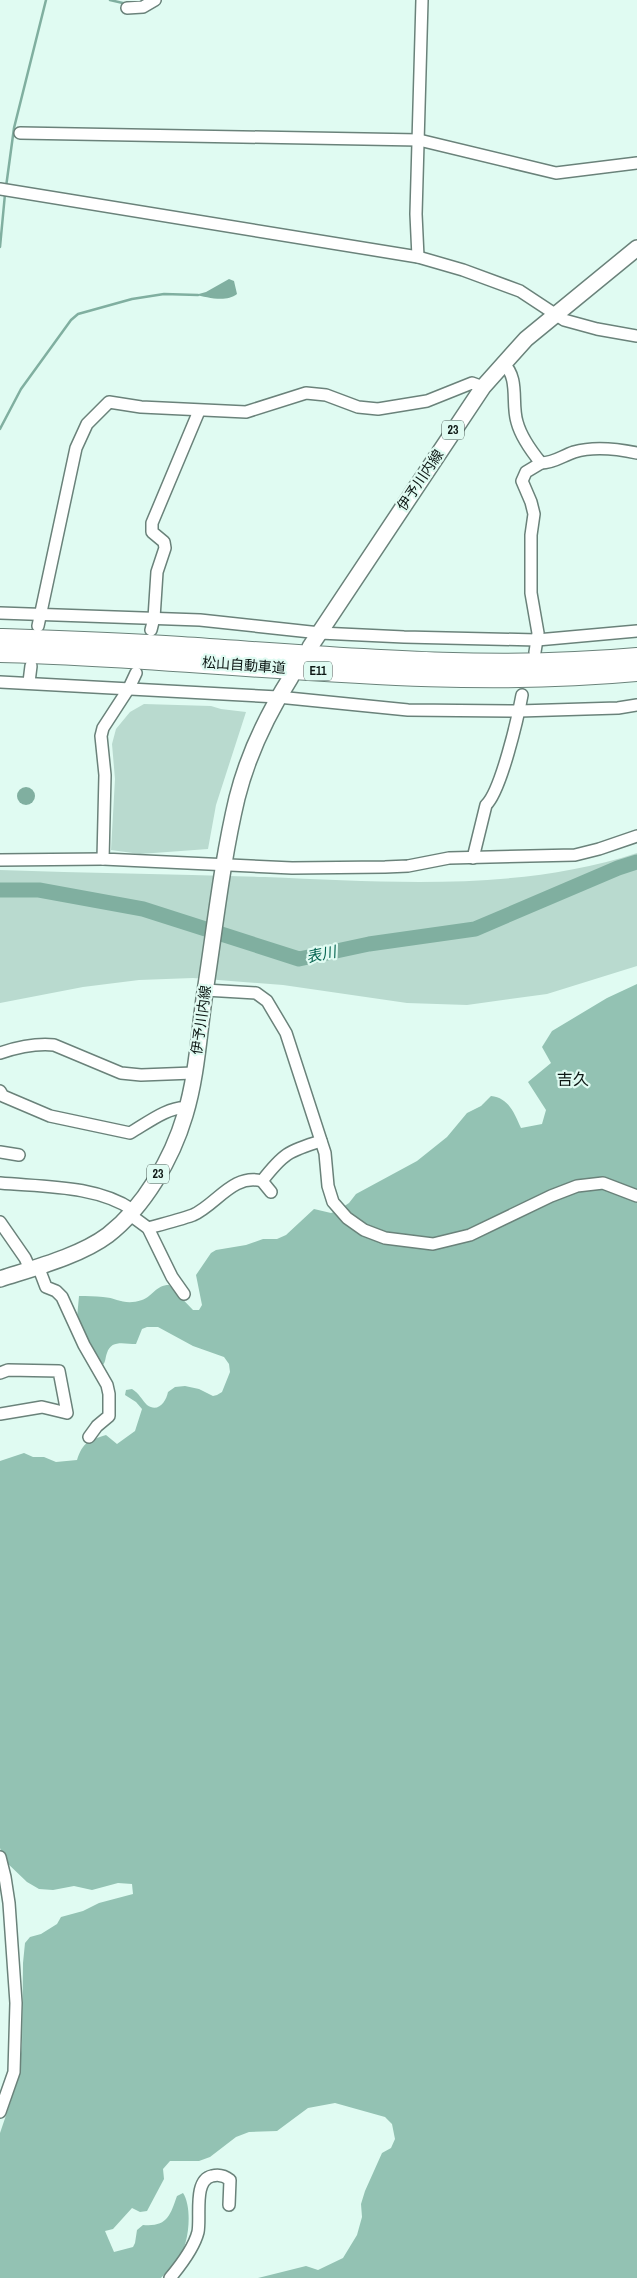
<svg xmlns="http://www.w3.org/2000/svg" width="637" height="2278" viewBox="0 0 637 2278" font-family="'Archivo Narrow','Noto Sans JP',sans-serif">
	<rect width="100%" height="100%" fill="#e0fbf2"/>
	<g fill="#b9dacf">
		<polygon points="144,704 211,706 221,709 246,712 216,805 208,849 140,854 111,850 115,779 112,744 116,729 130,712"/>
		<path d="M637,853V966L547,994L467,1005L407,1003L283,985L193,978L139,980L83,987L0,1003V870C88,873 177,874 265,877C389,882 518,892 637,853Z"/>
	</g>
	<path fill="#93c2b3" d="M637,984V2278H258L306,2266L318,2270L343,2258L357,2235L362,2217L361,2204L365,2191L382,2153L391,2148L395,2139L392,2124L385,2117L335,2103L308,2108L277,2131L249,2132L236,2137L210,2157L199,2161H170L163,2169L164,2179L147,2211L140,2212L132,2208L113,2229L105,2231L114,2252L133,2247L135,2243L137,2230L143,2225C167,2227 170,2216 177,2196L183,2193C193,2208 189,2247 177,2261C172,2267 166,2272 161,2278H0V2133L18,2080L22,2044L23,1963L25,1943L30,1937L41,1934L57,1924L61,1917L83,1911L99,1903L133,1894L132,1884L118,1883L92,1890L74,1886L53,1890L39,1889L27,1882L4,1860L0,1848V1461L24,1453L33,1457H44L56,1462L77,1460C83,1442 88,1441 106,1435L117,1444L135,1431L142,1409L136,1402L125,1395L126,1390L132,1389C139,1393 142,1400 147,1405C158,1413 166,1402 168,1392L175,1387L185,1386L199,1389L213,1396L217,1395L222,1392L230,1372L229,1364L224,1357L193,1346L158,1327H147L142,1329L136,1344C125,1344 111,1339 107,1353C105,1358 106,1361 103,1365H100L77,1318L79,1296C87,1296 95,1296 103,1297C118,1298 124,1306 142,1300C153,1296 156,1285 169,1285L193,1310H199L202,1305L196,1275L211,1253L216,1250L246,1245L263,1239H277L286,1235L314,1209L331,1213L337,1211L349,1203L356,1194L417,1161L447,1137L467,1113L481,1106L491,1096C509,1098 514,1113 521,1128L542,1124L546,1110L528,1082L551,1063L542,1047L552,1031L607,998Z"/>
	<g fill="#80afa0">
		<path d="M229,279L234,281L237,294C226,303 207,297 195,295L206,292Z"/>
		<circle cx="26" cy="796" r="9"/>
	</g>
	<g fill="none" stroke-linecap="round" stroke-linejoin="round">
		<g stroke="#80afa0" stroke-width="2.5">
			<polyline points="110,0 127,4"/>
			<polyline points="6,187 14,128 46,0"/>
			<polyline points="0,247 5,194"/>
			<polyline points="0,429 21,389 71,320 78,314 132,299 164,294 198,295"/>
		</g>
		<polyline stroke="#80afa0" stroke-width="15" points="0,890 39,890 143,909 299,959 369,944 475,929 618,868 637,862"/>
		<defs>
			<g id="minor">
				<polyline points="127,8 143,7 155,0"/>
				<polyline points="20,133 419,140 556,173 637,163"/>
				<polyline points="0,189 418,257 463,270 520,291 564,320 597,329 637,336"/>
				<polyline points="418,257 416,214 422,0"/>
				<path d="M503,363C520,378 511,403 517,422C521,437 532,452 541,463C554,463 562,456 574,452C594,446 618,449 637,453"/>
				<polyline points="0,613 200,620 320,633 404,637 537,640 637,631"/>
				<polyline points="38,626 76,448 87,424 109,402 141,407 246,412 306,393 326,395 358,407 378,409 427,401 472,383 483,387"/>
				<polyline points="151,630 154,618 157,572 165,548 164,542 152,532 152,523 199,411"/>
				<polyline points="535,652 538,633 531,593 531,535 534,514 531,502 522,481 526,472 541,463"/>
				<polyline points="136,673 129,688 103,728 101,736 105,775 103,859 292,868 385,867 408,866 449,858 575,855 599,849 637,836"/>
				<polyline points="0,682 278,697 408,710 519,711 618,708 637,705"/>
				<polyline points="29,682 31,666"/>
				<path d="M473,858L486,805C501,791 518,717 522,695"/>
				<polyline points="0,860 103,859"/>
				<polyline points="205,990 256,993 267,1001 286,1033 325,1153 328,1186 333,1202 347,1218 364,1230 385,1238 433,1244 470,1235 551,1196 577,1186 603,1183 637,1196"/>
				<path d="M0,1053C18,1047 35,1043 54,1045L121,1073L141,1075L193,1073"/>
				<path d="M0,1091L3,1096L50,1116L130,1133C146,1124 168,1106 187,1108"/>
				<polyline points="0,1152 19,1155"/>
				<path d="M262,1181C283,1154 288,1151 321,1141"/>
				<path d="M0,1183C43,1187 96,1185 133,1210"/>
				<polyline points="129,1214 148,1228 172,1277 184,1294"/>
				<polyline points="0,1222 25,1258 30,1269"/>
				<path d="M148,1228C163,1224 179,1220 193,1215C216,1205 233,1173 262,1181L271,1192"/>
				<polyline points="38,1266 46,1287 56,1291 62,1297 84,1345 107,1385 109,1394 109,1416 97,1426 89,1437"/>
				<polyline points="0,1373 8,1370 59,1371 67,1413 42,1407 0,1414"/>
				<polyline points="0,1857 5,1877 9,1903 16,2003 14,2072 0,2112"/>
				<path d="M170,2278C180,2266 194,2248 198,2232C201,2217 193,2180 212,2176C219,2174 225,2176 230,2180L229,2205"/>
			</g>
			<g id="major">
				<polyline points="310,647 483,387 526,339 637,248"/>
				<path d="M0,1279C34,1268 80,1256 108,1235C144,1207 172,1159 185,1115C197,1076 199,1032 205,992C215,927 222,861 237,798C248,754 267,715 291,677"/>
			</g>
			<g id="highway">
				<path d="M0,638C60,640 121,642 181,646C333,656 485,671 637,657"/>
				<path d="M0,653C212,658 425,692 637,672"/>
			</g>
		</defs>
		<use href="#minor" stroke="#6a827a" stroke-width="14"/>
		<use href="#major" stroke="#6a827a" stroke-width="18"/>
		<use href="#highway" stroke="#6a827a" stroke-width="20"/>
		<use href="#minor" stroke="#fff" stroke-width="11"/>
		<use href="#major" stroke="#fff" stroke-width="15"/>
		<use href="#highway" stroke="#fff" stroke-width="18"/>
	</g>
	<g text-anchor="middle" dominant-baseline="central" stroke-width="4.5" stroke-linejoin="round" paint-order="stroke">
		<g fill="#e0fbf2" stroke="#4c5b57" stroke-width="1">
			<rect x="442" y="420.5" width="22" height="19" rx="4"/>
			<rect x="304" y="661.5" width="28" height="19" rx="4"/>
			<rect x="147" y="1164.5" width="22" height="19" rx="4"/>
		</g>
		<g font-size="12" font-weight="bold" fill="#0d1714">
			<text x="453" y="430">23</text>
			<text x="318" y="671">E11</text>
			<text x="158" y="1174">23</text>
		</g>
		<g font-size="14" fill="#0d1714" stroke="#e0fbf2">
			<text transform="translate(420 480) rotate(-56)">伊予川内線</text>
			<text transform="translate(244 665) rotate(4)">松山自動車道</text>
			<text transform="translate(201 1020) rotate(-82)">伊予川内線</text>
		</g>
		<g font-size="15" font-style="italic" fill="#066451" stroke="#e0fbf2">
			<text transform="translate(321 954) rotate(-12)">表川</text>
		</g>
		<g font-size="16" fill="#0d1714" stroke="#e0fbf2">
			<text x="573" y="1079">吉久</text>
		</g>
	</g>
</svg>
